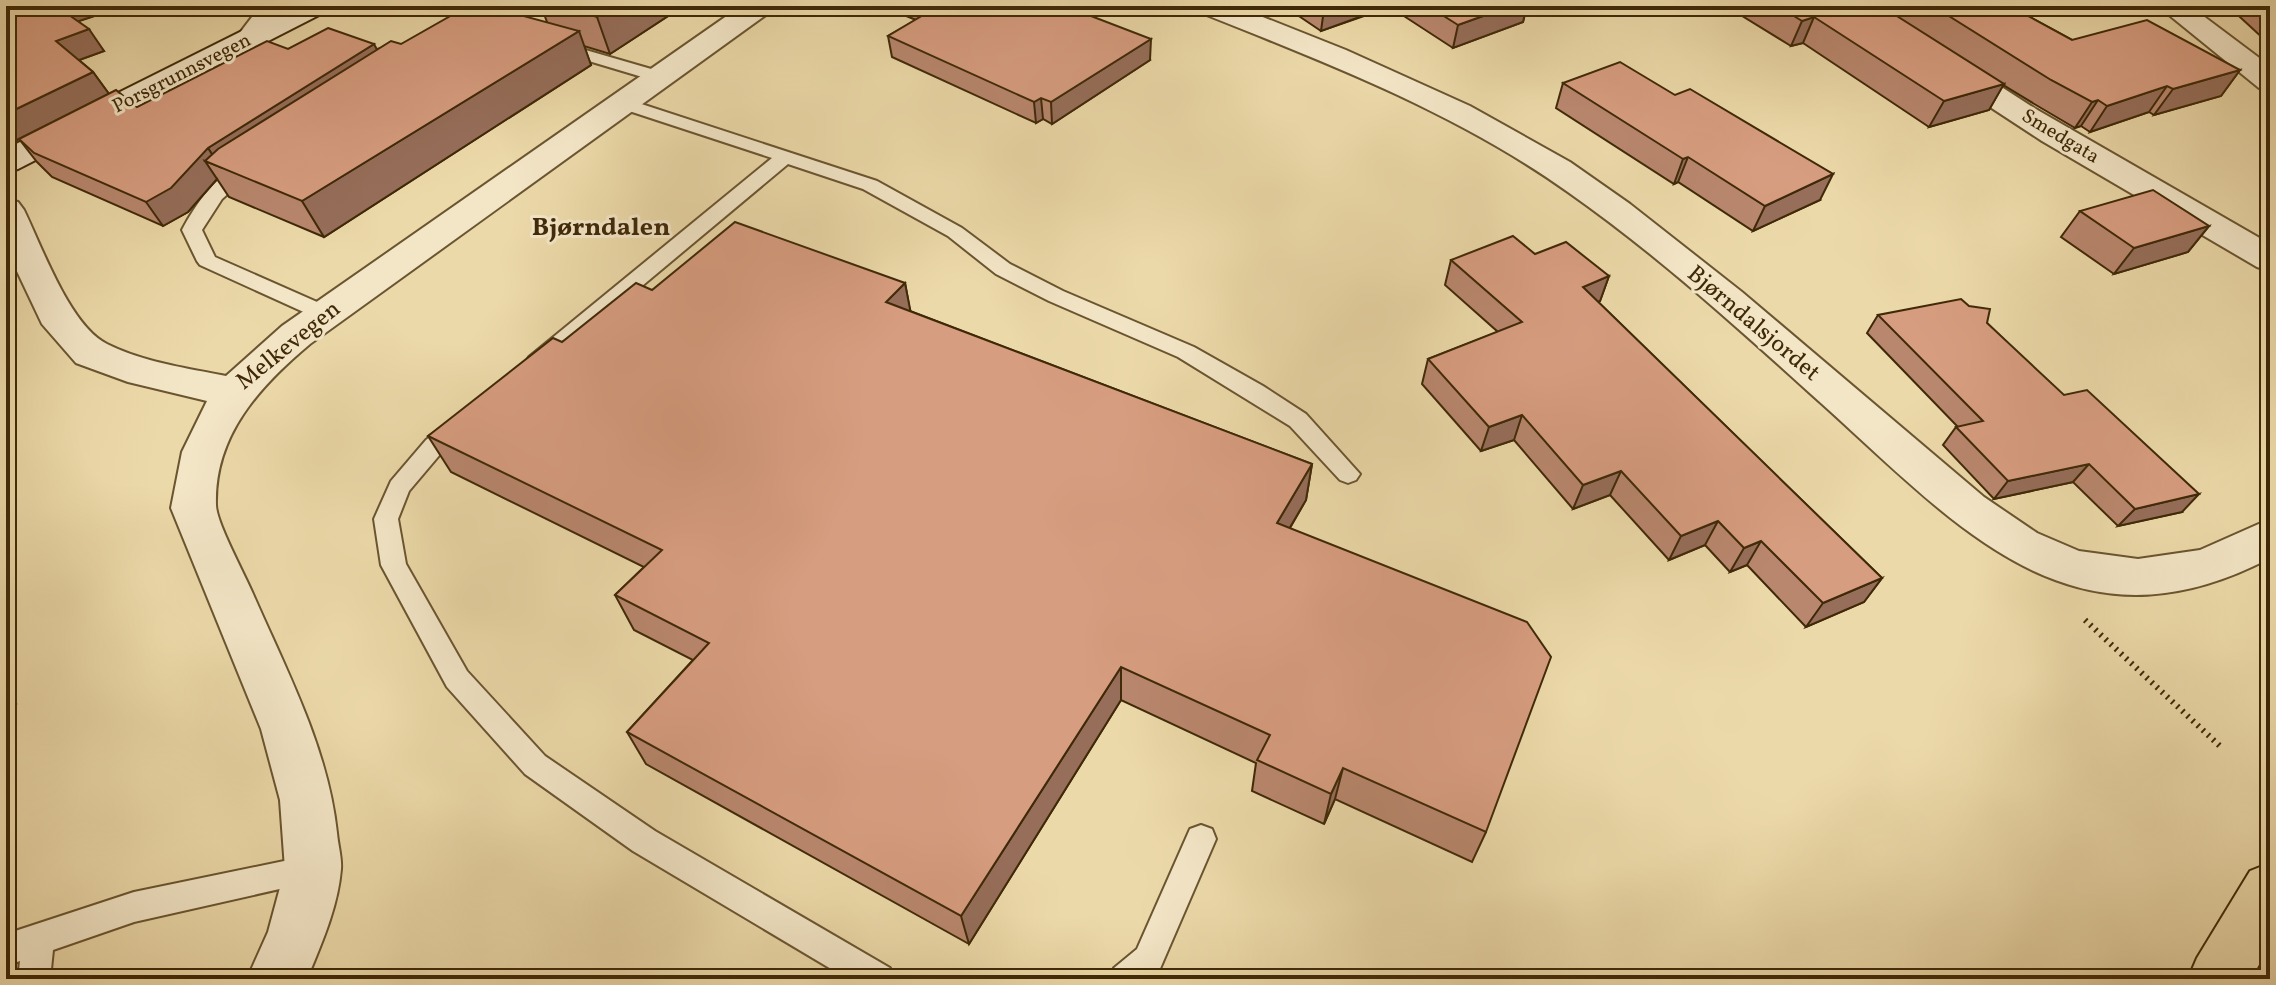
<svg xmlns="http://www.w3.org/2000/svg" width="2276" height="985" viewBox="0 0 2276 985" font-family="Vollkorn,serif">
	<rect width="100%" height="100%" fill="#ecd9a9"/>
	<filter id="stains"><feTurbulence type="fractalNoise" baseFrequency=".0025" numOctaves="4"/><feColorMatrix values="0 0 0 0 .2 0 0 0 0 .09 0 0 0 0 .02 0 0 0 .5 -.17"/></filter>
	<radialGradient id="worn" r=".72"><stop offset=".6" stop-color="#630" stop-opacity="0"/><stop offset="1" stop-color="#630" stop-opacity=".3"/></radialGradient>
	<g fill="none" stroke-linecap="round" stroke-linejoin="round">
		<defs>
			<g id="lane">
				<polygon points="267,6 285,6 264,23 243,50 231,50 229,47 252,17"/>
				<polygon points="558,42 665,73 667,77 659,82 552,50 550,47 552,44"/>
				<polygon points="623,98 877,181 962,228 1010,264 1063,291 1194,347 1263,386 1306,414 1360,474 1356,480 1348,483 1340,480 1290,426 1178,357 1049,301 996,274 948,236 863,189 788,164 545,367 529,367 526,362 529,357 772,158 617,107 614,103 617,99"/>
				<path d="M248,162L257,168L222,199L202,230L215,257L333,309L336,314L333,319H319L200,265L197,261L182,230C195,205 219,170 248,162Z"/>
				<polygon points="459,418 467,420 470,426 442,452 409,491 398,519 406,564 467,671 545,756 655,831 890,968 895,979 848,979 633,851 525,774 447,687 381,565 374,519 391,481 426,440 451,420"/>
				<polygon points="1201,825 1212,829 1216,839 1159,971 1150,979 1109,979 1114,968 1137,949 1190,829"/>
				<polygon points="313,855 324,859 328,869 324,879 134,922 53,950 50,979 18,979 20,961 6,966 6,934 134,892"/>
			</g>
			<g id="street">
				<path d="M741,6H774L770,12L310,344C260,386 214,435 216,505C216,522 245,575 253,594C287,672 328,748 337,833C338,845 342,858 341,869C338,907 321,945 307,979H247L268,932L285,869L280,800L261,729L171,508L182,452L207,401L128,382L76,363L42,324L6,248V199L18,202L24,210C42,247 70,326 107,344C143,362 186,368 226,376L282,326Z"/>
				<path d="M1195,6H1235L1346,50L1470,106L1570,162L1630,204L1742,292L1984,497L2037,533L2079,551L2138,559L2200,550L2270,519V558C2072,662 1958,526 1821,403C1740,330 1658,255 1568,192C1457,113 1325,62 1199,12Z"/>
				<polygon points="1841,6 1876,6 2034,108 2270,244 2270,271 2257,267 2042,141 1845,12"/>
				<polygon points="2158,6 2190,6 2270,66 2270,90 2259,88"/>
			</g>
			<polygon id="secondary" points="292,6 329,6 325,12 18,169 6,172 6,149"/>
			<polygon id="highway" points="2270,863 2270,945 2251,979 2188,979 2197,958 2250,871"/>
		</defs>
		<use href="#lane" stroke="#6a5530" stroke-width="4"/>
		<use href="#street" stroke="#6a5530" stroke-width="4"/>
		<use href="#secondary" stroke="#3f2908" stroke-width="4"/>
		<use href="#highway" stroke="#3f2908" stroke-width="4"/>
		<polyline stroke="#3f2908" stroke-width="6" stroke-dasharray="2 5" stroke-linecap="butt" points="2085,620 2222,748"/>
		<use href="#lane" fill="#f3e6c7" fill-rule="evenodd"/>
		<use href="#street" fill="#f3e6c7" fill-rule="evenodd"/>
		<use href="#secondary" fill="#f3e6c7" fill-rule="evenodd"/>
		<use href="#highway" fill="#ecd9a9" fill-rule="evenodd"/>
	</g>
	<g fill="#b9876e" stroke="#3f2908" stroke-width="2">
		<polygon points="6,6 125,6 78,21 104,51 79,60 93,72 109,94 137,107 288,49 377,49 401,44 547,22 541,6 670,6 666,9 668,16 610,54 584,46 591,65 324,237 229,197 217,179 188,212 163,226 52,177 37,162 19,139 15,141 6,133"/>
		<polygon points="882,6 1065,6 1150,60 1052,124 1043,119 1036,123 892,57 888,36 916,20"/>
		<polygon points="1284,6 1527,6 1523,22 1453,48 1390,7 1321,31"/>
		<polygon points="1726,6 2010,6 2072,40 2240,70 2221,96 2154,115 2149,112 2090,132 2081,126 2075,128 2036,105 2003,85 1989,110 1929,127 1803,43 1791,46"/>
		<polygon points="2228,6 2270,6 2270,41 2266,41"/>
		<polygon points="1563,83 1820,200 1753,231 1678,182 1674,184 1556,108"/>
		<polygon points="2080,211 2209,226 2188,252 2114,274 2061,237"/>
		<polygon points="1535,254 1609,276 1600,301 1598,302 1882,578 1864,602 1806,627 1747,565 1730,572 1705,545 1669,560 1610,495 1573,509 1514,440 1481,451 1422,384 1428,359 1498,332 1445,285 1451,260"/>
		<polygon points="905,283 910,311 1312,464 1306,500 1290,528 1486,832 1472,862 1335,799 1324,824 1252,791 1256,763 1121,700 969,944 646,764 627,732 693,660 634,630 615,595 644,567 451,472 428,436 562,342 652,290"/>
		<polygon points="1878,315 1987,323 2182,512 2118,526 2073,482 1994,499 1943,445 1956,427 1958,427 1867,333"/>
	</g>
	<g fill="#966e5a" stroke="#3f2908" stroke-width="2">
		<polygon points="54,6 125,6 67,25"/>
		<polygon points="614,6 670,6 666,9 668,16 610,54 597,17"/>
		<polygon points="1332,6 1390,6 1321,31 1324,9"/>
		<polygon points="1511,6 1527,6 1523,22 1453,48 1458,25"/>
		<polygon points="1814,17 1803,43 1791,46 1802,21"/>
		<polygon points="89,29 104,51 71,63 56,41"/>
		<polygon points="579,31 591,65 324,237 302,201"/>
		<polygon points="1151,39 1150,60 1052,124 1051,102"/>
		<polygon points="374,44 386,67 220,167 208,148"/>
		<polygon points="2240,70 2221,96 2154,115 2173,89"/>
		<polygon points="93,72 109,94 15,141 6,130 6,114"/>
		<polygon points="2004,84 1989,110 1929,127 1944,101"/>
		<polygon points="2167,86 2149,112 2090,132 2107,106"/>
		<polygon points="1041,98 1043,119 1036,123 1034,102"/>
		<polygon points="2098,100 2081,126 2075,128 2092,102"/>
		<polygon points="208,148 220,167 205,161 217,179 188,212 163,226 146,202"/>
		<polygon points="1688,157 1678,182 1674,184 1683,159"/>
		<polygon points="1833,174 1820,200 1753,231 1765,206"/>
		<polygon points="2209,226 2188,252 2114,274 2134,248"/>
		<polygon points="1609,276 1600,301 1574,312 1583,287"/>
		<polygon points="905,283 912,319 886,302"/>
		<polygon points="1522,415 1514,440 1481,451 1489,427"/>
		<polygon points="1312,464 1306,500 1272,558 1277,523"/>
		<polygon points="2089,464 2073,482 1994,499 2008,481"/>
		<polygon points="1621,471 1610,495 1573,509 1583,485"/>
		<polygon points="2199,494 2182,512 2118,526 2135,509"/>
		<polygon points="1718,521 1705,545 1669,560 1681,536"/>
		<polygon points="1761,541 1747,565 1730,572 1744,548"/>
		<polygon points="1882,578 1864,602 1806,627 1823,603"/>
		<polygon points="1121,667 1121,700 969,944 961,916"/>
		<polygon points="6,696 16,704 6,711"/>
		<polygon points="1343,768 1335,799 1324,824 1331,794"/>
	</g>
	<g fill="#d79d80" stroke="#3f2908" stroke-width="2">
		<polygon points="6,6 56,6 89,29 56,41 93,72 6,114 6,77 8,76 6,75"/>
		<polygon points="468,6 487,6 579,31 302,201 205,161 218,149 391,41 401,44"/>
		<polygon points="559,6 614,6 597,17"/>
		<polygon points="930,6 1065,6 1151,39 1051,102 1041,98 1034,102 888,36 935,8"/>
		<polygon points="1428,6 1511,6 1458,25"/>
		<polygon points="1778,6 1881,6 2004,84 1944,101 1814,17 1802,21"/>
		<polygon points="1933,6 2010,6 2072,40 2147,20 2240,70 2173,89 2167,86 2107,106 2098,100 2092,102 2051,80"/>
		<polygon points="328,28 374,44 208,148 171,188 146,202 34,153 19,139 116,90 137,107 267,41 288,49"/>
		<polygon points="1620,62 1675,95 1690,89 1833,174 1765,206 1688,157 1683,159 1563,83"/>
		<polygon points="2153,190 2209,226 2134,248 2080,211"/>
		<polygon points="735,222 905,283 886,302 1312,464 1277,523 1527,622 1551,657 1486,832 1343,768 1331,794 1257,760 1270,735 1121,667 961,916 627,732 709,643 615,595 662,550 428,436 553,338 562,342 636,283 652,290"/>
		<polygon points="1513,236 1535,254 1566,242 1609,276 1583,287 1882,578 1823,603 1761,541 1744,548 1718,521 1681,536 1621,471 1583,485 1522,415 1489,427 1428,359 1522,322 1451,260"/>
		<polygon points="1961,299 1969,306 1990,309 1987,323 2064,395 2087,390 2199,494 2135,509 2089,464 2008,481 1956,427 1983,421 1878,315"/>
		<polygon points="489,972 500,979 483,979"/>
	</g>
	<g text-anchor="middle" dominant-baseline="central" stroke-width="6" stroke-linejoin="round" paint-order="stroke">
		<g font-size="20" fill="#3f2908" stroke="#f3e6c7">
			<text transform="translate(182 74) rotate(-27)">Porsgrunnsvegen</text>
			<text transform="translate(2060 137) rotate(31)">Smedgata</text>
		</g>
		<g font-size="24" fill="#3f2908" stroke="#f3e6c7">
			<text transform="translate(1753 324) rotate(40)">Bjørndalsjordet</text>
			<text transform="translate(289 346) rotate(-39)">Melkevegen</text>
		</g>
		<g font-size="26" font-weight="bold" fill="#3f2908" stroke="#f3e6c7">
			<text x="601" y="228">Bjørndalen</text>
		</g>
	</g>
	<rect width="2276" height="985" fill="none" stroke="#ecd9a9" stroke-width="32"/>
	<rect x="8" y="8" width="2260" height="969" fill="none" stroke="#3f2908" stroke-width="4"/>
	<rect x="16" y="16" width="2244" height="953" fill="none" stroke="#3f2908" stroke-width="2"/>
	<rect width="100%" height="100%" filter="url(#stains)"/>
	<rect width="100%" height="100%" fill="url(#worn)"/>
</svg>
